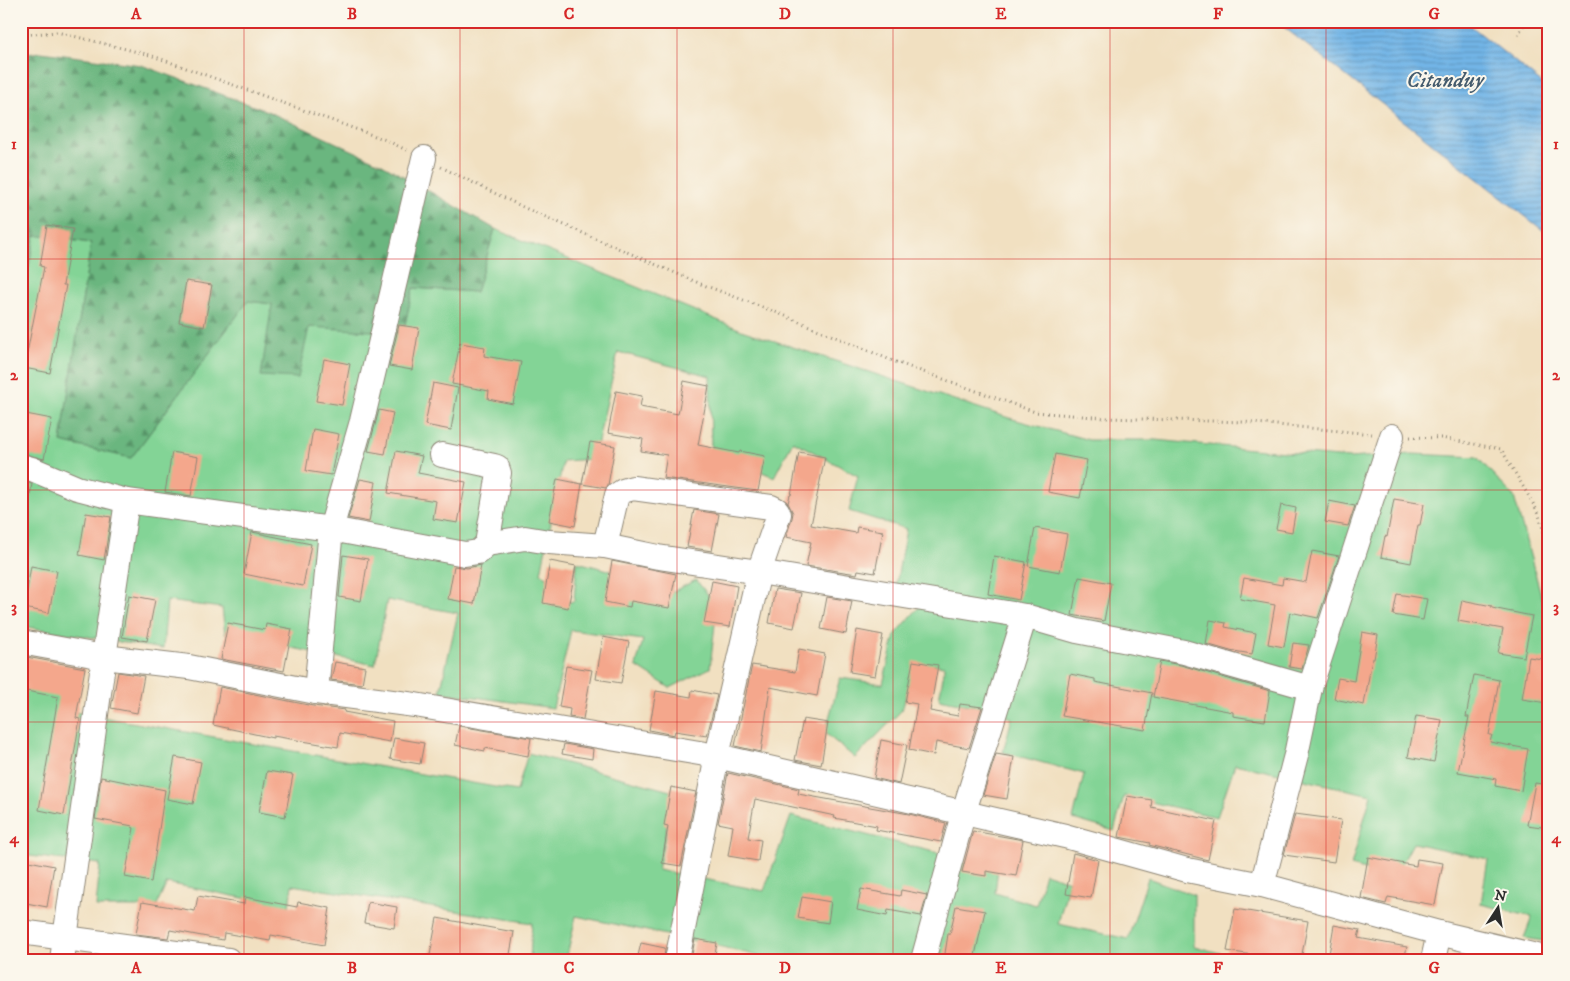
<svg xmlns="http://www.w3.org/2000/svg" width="1570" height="981" viewBox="0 0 1570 981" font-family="'IM FELL DW Pica',serif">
	<defs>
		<pattern id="forest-firs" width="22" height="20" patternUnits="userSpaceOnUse" patternTransform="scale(1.25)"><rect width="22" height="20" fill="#6ab67f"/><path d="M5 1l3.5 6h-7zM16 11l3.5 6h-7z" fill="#579468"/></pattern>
		<pattern id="water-rules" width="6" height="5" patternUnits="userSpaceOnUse" patternTransform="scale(1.25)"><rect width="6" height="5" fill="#72b5e7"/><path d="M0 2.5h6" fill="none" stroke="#5e93bb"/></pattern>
	</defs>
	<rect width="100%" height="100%" fill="#fbf7ec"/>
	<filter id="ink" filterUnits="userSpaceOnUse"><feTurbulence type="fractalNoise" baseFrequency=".02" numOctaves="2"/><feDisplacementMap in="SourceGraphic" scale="10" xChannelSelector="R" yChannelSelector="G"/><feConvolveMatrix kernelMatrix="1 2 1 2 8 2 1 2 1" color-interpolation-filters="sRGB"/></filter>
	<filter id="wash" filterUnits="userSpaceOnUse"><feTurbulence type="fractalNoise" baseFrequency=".0096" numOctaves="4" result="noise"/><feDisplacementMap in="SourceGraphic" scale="20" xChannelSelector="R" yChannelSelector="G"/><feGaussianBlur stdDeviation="1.12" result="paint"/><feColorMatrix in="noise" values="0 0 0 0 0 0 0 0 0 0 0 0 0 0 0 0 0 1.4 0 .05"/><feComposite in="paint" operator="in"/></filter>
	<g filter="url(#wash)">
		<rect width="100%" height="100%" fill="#f1e0c1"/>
		<g fill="#83d496" stroke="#578060">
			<polygon points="495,229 744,331 1009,418 1089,440 1155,440 1349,458 1412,454 1477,457 1514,497 1549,624 1549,942 1524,938 1532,917 1481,904 1488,859 1413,843 1394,878 1351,866 1371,795 1235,764 1217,817 1124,796 1114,831 1073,819 1084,774 1003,752 1012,718 984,708 939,699 945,666 916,663 902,710 855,758 825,733 840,678 883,684 895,635 932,592 896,585 906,529 849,511 858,476 793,441 774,477 711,450 710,376 618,352 594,459 563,461 541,573 555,583 551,606 574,601 577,562 620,573 666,595 696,580 717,606 710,668 670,688 636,666 643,640 571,630 553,708 440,692 458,613 387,600 375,665 225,634 222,608 167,601 163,649 21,626 21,304 35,235 91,243 61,442 131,458 248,301 272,304 308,326 403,333 413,288 476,292"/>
			<polygon points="21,681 75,688 74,712 517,791 528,753 674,792 658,870 764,891 791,816 998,868 995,893 1036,905 1045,873 1069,881 1058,924 1128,939 1148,878 1194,895 1194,946 1245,960 774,960 714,945 576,916 566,960 530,960 532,923 292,885 289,907 167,883 156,907 96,907 100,864 21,855"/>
		</g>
		<polygon fill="url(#forest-firs)" stroke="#4a7055" points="41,52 141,65 267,111 382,164 495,229 476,292 413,288 403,333 309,327 298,378 261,376 272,304 248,301 131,458 61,442 91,243 35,235 21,304 21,55"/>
		<polygon fill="url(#water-rules)" stroke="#4e7089" points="1276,21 1465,21 1549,89 1549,235"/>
		<g id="blocks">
			<g fill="#f4a78c">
				<polygon points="47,225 73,229 63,285 66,285 50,373 24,368 44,267 40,266"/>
				<polygon points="186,281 212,285 204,327 179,322"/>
				<polygon points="399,325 419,328 412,370 389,366"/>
				<polygon points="460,343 485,347 484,356 521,362 513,404 488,399 489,391 452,384"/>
				<polygon points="324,359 350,364 342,405 316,401"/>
				<polygon points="684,381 709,386 698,445 739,453 740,451 765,456 758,491 663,478 667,455 641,451 643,439 608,433 616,391 642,396 640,407 678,414"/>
				<polygon points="433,383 458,388 451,430 425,425"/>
				<polygon points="379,410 393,413 385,454 368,451"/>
				<polygon points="26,414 52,419 44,459 21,453 21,441"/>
				<polygon points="313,429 339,434 331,475 306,471"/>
				<polygon points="590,442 615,446 608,485 606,488 582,484"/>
				<polygon points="396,451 422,456 418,473 466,482 458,523 433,519 436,501 388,493"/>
				<polygon points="172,452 198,457 191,496 165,492"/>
				<polygon points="799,452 825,457 811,525 856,533 857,527 883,531 875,573 858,570 857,574 806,566 811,542 786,537 792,518 793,513 788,503 790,495 791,495"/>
				<polygon points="1055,454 1087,460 1080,498 1048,492"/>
				<polygon points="360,479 376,482 369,522 348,518"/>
				<polygon points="557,479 582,484 575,526 549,521"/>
				<polygon points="21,480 32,484 28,506 21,506"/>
				<polygon points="1394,499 1424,504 1420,525 1418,525 1411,563 1381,557 1385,536 1387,537"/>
				<polygon points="1329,501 1355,506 1348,526 1325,522"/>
				<polygon points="1281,505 1296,508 1292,532 1276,529"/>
				<polygon points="694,510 719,514 712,551 687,547"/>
				<polygon points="86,513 111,517 104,560 79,555"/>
				<polygon points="1035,528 1067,534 1060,572 1028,566"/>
				<polygon points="252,532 311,544 303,586 244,574"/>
				<polygon points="1312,551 1339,556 1318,618 1290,612 1284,647 1268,644 1275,605 1240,599 1244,578 1282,585 1283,578 1306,582"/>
				<polygon points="343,555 368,559 361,601 339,597"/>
				<polygon points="994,556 1026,562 1019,600 988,594"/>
				<polygon points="550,561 576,566 568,608 543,603"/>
				<polygon points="612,561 676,574 669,608 631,601 630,607 605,602"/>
				<polygon points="481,565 474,604 448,599 454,566 467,568"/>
				<polygon points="31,566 57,571 49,613 24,608"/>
				<polygon points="1079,577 1111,583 1104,621 1072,615"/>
				<polygon points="712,581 737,586 730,627 704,623"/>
				<polygon points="775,589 801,593 794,628 769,623"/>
				<polygon points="1397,594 1427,599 1423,620 1393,615"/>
				<polygon points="129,595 155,600 147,641 122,637"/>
				<polygon points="827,597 852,601 846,634 821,629"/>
				<polygon points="1462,600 1492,606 1492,608 1532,616 1524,657 1498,653 1503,629 1458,621"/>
				<polygon points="1210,620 1226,623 1225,627 1256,633 1252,654 1234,651 1234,652 1206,644"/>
				<polygon points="228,623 265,630 266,624 292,629 284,671 221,659"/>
				<polygon points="857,630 883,635 875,676 850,672"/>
				<polygon points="1362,632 1378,635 1374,659 1372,659 1364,705 1334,699 1338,678 1354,681"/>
				<polygon points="603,637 629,642 621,683 596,679"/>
				<polygon points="1293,643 1309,645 1302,669 1289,667"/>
				<polygon points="799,649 825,654 817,696 770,687 761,752 735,746 752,665 795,672"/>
				<polygon points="21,656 85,668 76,718 80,719 64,815 39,810 58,697 21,690"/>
				<polygon points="1529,657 1549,660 1547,703 1522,699"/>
				<polygon points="913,661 938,665 930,711 958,716 960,704 982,707 969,748 936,742 934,755 909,750 917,704 905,702"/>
				<polygon points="1160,661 1181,665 1270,691 1265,721 1233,716 1233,712 1153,697"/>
				<polygon points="335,662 365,667 362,684 331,680"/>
				<polygon points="566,666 592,670 583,719 569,717 570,709 559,707"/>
				<polygon points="118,672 144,676 137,713 111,708"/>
				<polygon points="1070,674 1095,679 1095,682 1152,693 1145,730 1062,716"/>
				<polygon points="1474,675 1499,680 1489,735 1492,735 1490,742 1528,749 1521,791 1495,786 1496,779 1458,772 1469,717 1466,717"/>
				<polygon points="220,687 313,706 345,710 344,712 393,721 390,742 340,733 338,747 273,736 273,738 213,725"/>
				<polygon points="692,690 717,695 707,736 675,731 674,735 649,730 656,691 691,697"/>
				<polygon points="1416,716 1442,720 1434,762 1408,757"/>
				<polygon points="803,719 828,723 821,765 795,760"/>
				<polygon points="459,726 531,738 528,756 485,748 485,751 455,745"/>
				<polygon points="394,738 424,743 420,764 390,759"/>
				<polygon points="881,740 907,745 899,784 874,778"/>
				<polygon points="564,744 593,749 592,759 562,754"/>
				<polygon points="996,754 1014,757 1007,799 983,795"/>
				<polygon points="175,757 201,762 193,804 167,799"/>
				<polygon points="267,771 293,775 285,817 259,812"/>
				<polygon points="728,773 799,789 798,794 909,814 946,823 941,842 876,830 877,826 834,818 835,816 755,799 748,838 761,840 758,861 728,856 733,826 718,823"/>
				<polygon points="101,777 165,790 151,882 125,877 134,828 132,827 133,826 95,819"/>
				<polygon points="1535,783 1549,785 1549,828 1527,825"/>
				<polygon points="671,787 696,792 681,866 662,863 668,826 664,825"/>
				<polygon points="1127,796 1152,800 1151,807 1216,821 1208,860 1149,845 1150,843 1119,837"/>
				<polygon points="1295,814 1341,820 1334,862 1284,855"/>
				<polygon points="973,831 1023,840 1016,876 986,871 986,876 962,872"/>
				<polygon points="1073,853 1098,860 1091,898 1066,894"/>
				<polygon points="1368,857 1416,866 1417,859 1443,863 1435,905 1388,897 1386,904 1361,898"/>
				<polygon points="29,861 54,866 47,907 21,902"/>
				<polygon points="861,889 900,896 901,890 927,895 921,916 888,910 887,916 857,910"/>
				<polygon points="198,896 244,904 245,897 297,907 298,902 330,908 324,945 271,935 270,941 224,933 223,940 170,930 168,938 136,934 142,902 195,911"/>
				<polygon points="802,897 831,902 828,923 798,918"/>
				<polygon points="368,902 397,907 394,928 364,923"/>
				<polygon points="956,906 985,911 974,960 944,960 948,934 950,934"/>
				<polygon points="1235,909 1308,921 1301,960 1285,960 1227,951"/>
				<polygon points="437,918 514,932 509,960 454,960 430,955"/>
				<polygon points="1334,925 1360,930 1358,938 1407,947 1404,960 1328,960"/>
				<polygon points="695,939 717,943 714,960 691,960"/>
				<polygon points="641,943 665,948 664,960 637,960"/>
			</g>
		</g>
	</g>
	<g filter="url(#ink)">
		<use href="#blocks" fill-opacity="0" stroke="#8e8676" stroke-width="1"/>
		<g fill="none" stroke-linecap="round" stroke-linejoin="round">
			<defs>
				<g id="minor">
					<polyline points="442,455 494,466 497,467 499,473 487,544"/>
					<polyline points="21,466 32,469 77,488 127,501 331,529 465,554 478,552 487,544 525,538 549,542 605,546 658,557 759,572 1025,616 1077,631 1184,652 1310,688 1296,755 1262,885"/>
					<polyline points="605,546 617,495 623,491 633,488 771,507 777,510 779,514 759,572 717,756 677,960"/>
					<polyline points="21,642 104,657 189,667 316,692 415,705 717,756 1065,836 1187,870 1262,885 1439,933 1549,959"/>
					<polyline points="1310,688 1392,436"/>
					<polyline points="316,692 331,529 362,421 424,158"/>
					<polyline points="21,932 228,960"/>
					<polyline points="62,960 104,657 127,501"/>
					<polyline points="923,960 964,811 1025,616"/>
					<polyline points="1433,960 1439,933"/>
				</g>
			</defs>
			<use href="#minor" stroke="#8e8676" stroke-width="26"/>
			<g stroke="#8e8676" stroke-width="3" stroke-dasharray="1 4" stroke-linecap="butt">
				<polyline points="21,35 57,32 150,55 386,140 408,151"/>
				<polyline points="1518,35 1526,21"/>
				<polyline points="441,167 525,208 701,284 783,315 893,361 1035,412 1106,418 1245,422 1372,434"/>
				<polyline points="1410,437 1441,438 1501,449 1538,512 1549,550"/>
			</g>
			<use href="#minor" stroke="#fff" stroke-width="24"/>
		</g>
	</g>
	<path fill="none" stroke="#d62828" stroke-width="1" stroke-opacity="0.55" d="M244,21V960M460,21V960M677,21V960M893,21V960M1110,21V960M1326,21V960M21,259H1549M21,490H1549M21,722H1549"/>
	<g text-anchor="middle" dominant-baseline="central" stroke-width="4" stroke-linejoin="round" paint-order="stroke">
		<g font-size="22" font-style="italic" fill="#445b6d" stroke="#fbf7ec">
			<text x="1445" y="80">Citanduy</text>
		</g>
	</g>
	<rect width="1570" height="981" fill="none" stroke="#fbf7ec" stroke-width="55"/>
	<g transform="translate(1498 908) rotate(12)" stroke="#fbf7ec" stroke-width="4" paint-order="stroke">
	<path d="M0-4L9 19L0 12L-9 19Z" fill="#2b2b2b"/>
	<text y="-8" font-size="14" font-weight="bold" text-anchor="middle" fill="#2b2b2b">N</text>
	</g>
	<rect x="28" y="28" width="1514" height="926" fill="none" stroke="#d62828" stroke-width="2"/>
	<g font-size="16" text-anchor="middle" font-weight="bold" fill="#d62828">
		<text x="136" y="19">A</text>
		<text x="352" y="19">B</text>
		<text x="569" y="19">C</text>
		<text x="785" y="19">D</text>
		<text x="1001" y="19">E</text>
		<text x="1218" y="19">F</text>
		<text x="1434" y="19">G</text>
		<text x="14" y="149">1</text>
		<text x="1556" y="149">1</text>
		<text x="14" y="380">2</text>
		<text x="1556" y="380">2</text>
		<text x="14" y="612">3</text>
		<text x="1556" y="612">3</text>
		<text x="14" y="843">4</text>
		<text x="1556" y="843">4</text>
		<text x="136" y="973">A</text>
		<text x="352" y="973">B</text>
		<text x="569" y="973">C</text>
		<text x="785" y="973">D</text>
		<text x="1001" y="973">E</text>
		<text x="1218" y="973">F</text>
		<text x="1434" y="973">G</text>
	</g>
</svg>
